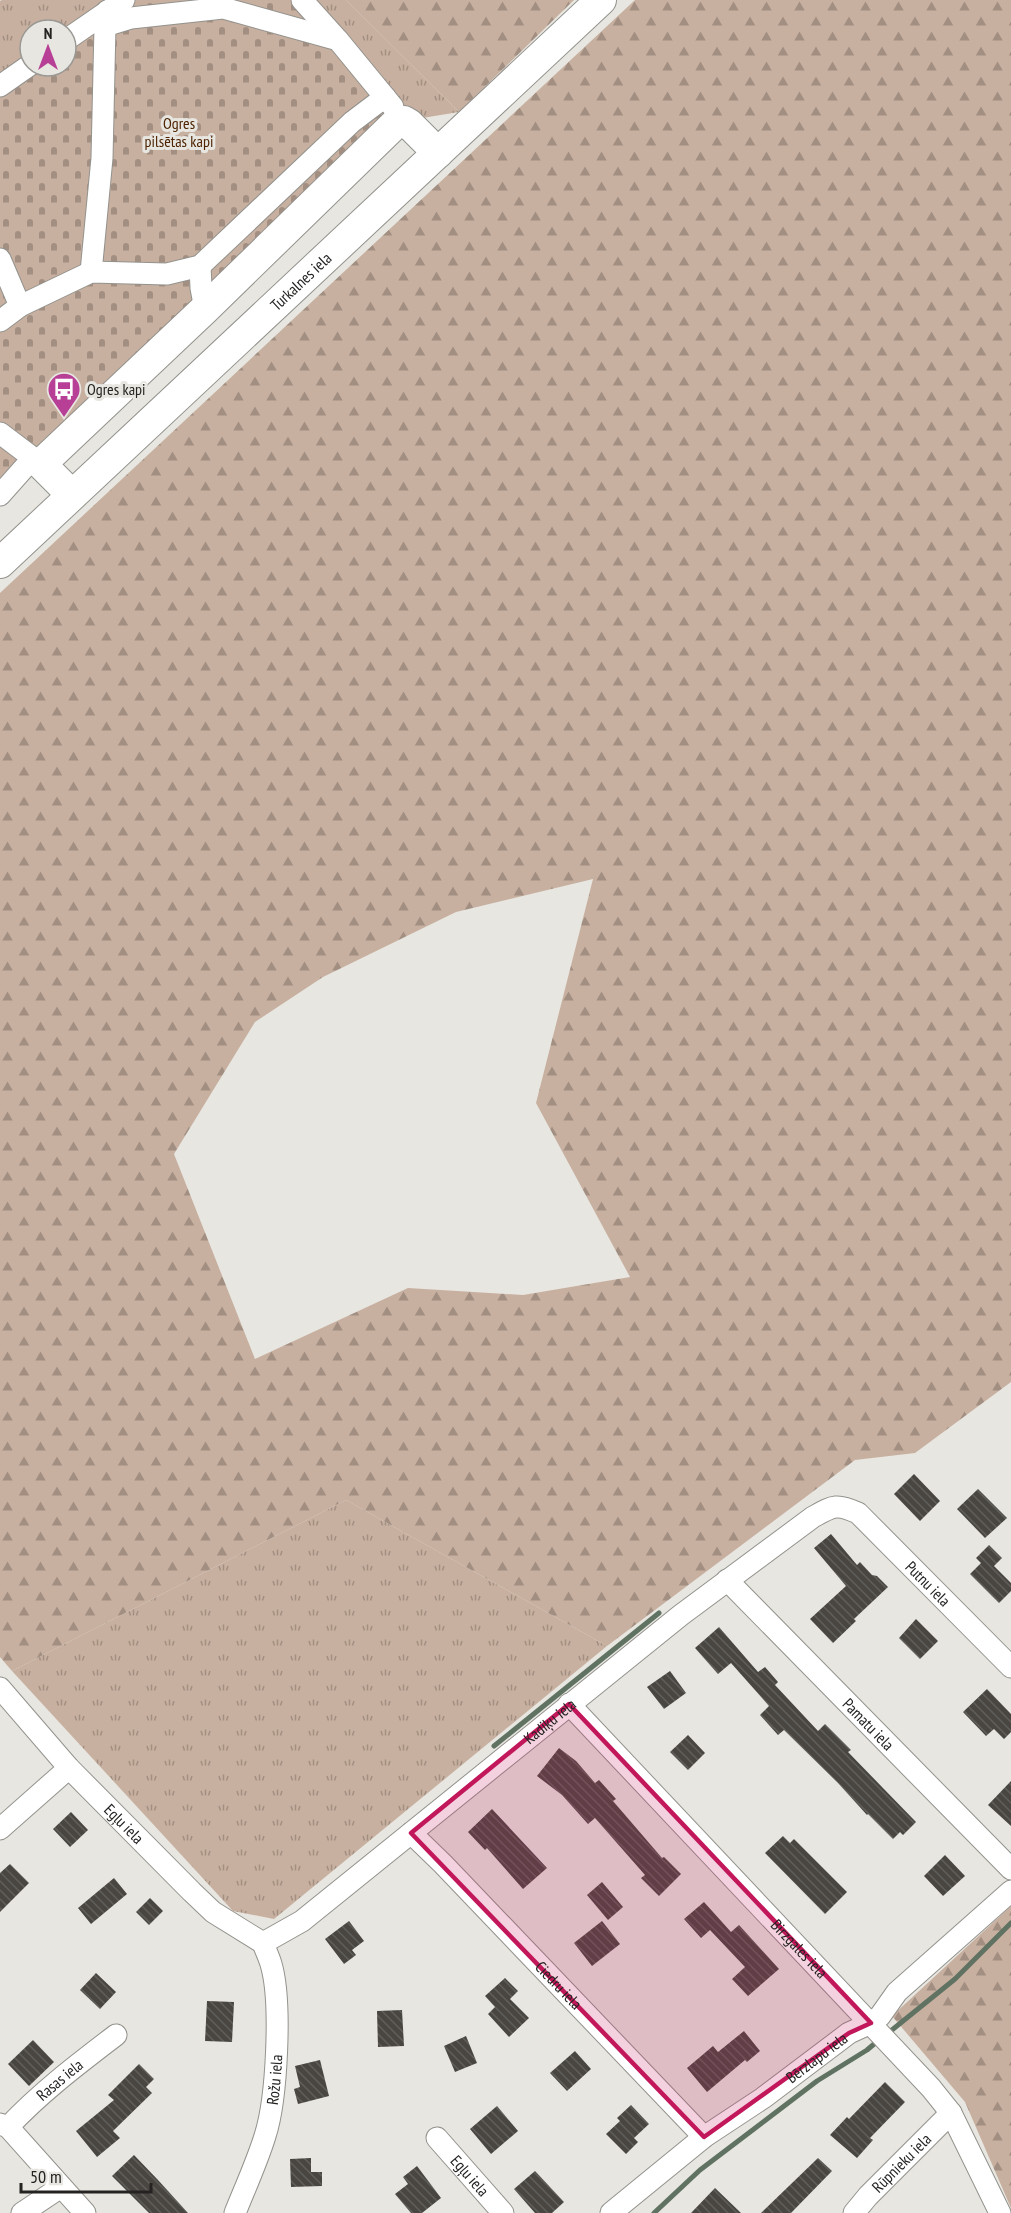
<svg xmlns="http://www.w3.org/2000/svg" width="1011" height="2213" viewBox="0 0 1011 2213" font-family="'PT Sans Narrow',sans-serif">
	<defs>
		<pattern id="grass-tufts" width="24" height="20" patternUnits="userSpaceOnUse" patternTransform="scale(1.5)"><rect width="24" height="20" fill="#c8b0a0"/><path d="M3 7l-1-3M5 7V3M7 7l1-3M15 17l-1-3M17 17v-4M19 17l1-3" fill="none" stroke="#a28f82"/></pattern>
		<pattern id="forest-firs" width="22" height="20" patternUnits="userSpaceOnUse" patternTransform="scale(1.5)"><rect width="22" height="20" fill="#c8b0a0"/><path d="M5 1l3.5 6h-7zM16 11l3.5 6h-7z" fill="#a28f82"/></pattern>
		<pattern id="cemetery-stones" width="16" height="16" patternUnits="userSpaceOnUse" patternTransform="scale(1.5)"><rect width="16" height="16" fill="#c8b0a0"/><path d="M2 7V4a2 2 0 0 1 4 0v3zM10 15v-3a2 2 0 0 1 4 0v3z" fill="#a28f82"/></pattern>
		<pattern id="building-back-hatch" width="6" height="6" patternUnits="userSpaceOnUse" patternTransform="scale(1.5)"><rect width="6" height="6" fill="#494642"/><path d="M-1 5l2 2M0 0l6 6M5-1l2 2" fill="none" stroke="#605e5a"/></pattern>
	</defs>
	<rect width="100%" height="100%" fill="#e7e6e0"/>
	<g fill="url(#grass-tufts)">
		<polygon points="2,0 106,0 65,30 30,30 30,56 0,78 0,1"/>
		<polygon points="302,0 346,0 459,112 404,121"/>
		<polygon points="346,1500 607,1646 274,1919 233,1911 12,1671"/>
	</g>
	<g fill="url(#forest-firs)" fill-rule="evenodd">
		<polygon points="346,0 574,0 459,112"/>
		<path d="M635,0H1011V1382L915,1453L855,1460L607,1646L346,1500L12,1671L0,1657V593ZM593,879L536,1103L630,1277L523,1295L408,1288L255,1359L174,1154L255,1022L323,977L456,912Z"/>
		<polygon points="1011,1906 1011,2208 965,2102 892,2016"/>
	</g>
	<polygon fill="url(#cemetery-stones)" points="106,0 303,0 393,108 0,489 0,78 30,66 66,66 66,30"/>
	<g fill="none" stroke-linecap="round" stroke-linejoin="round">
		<g stroke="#607363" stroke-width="5">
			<polyline points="494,1746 659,1613"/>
			<polyline points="887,2034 955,1979 1011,1923"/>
			<polyline points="654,2213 700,2170 817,2081 867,2050 880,2039"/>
		</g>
	</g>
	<g fill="url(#building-back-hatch)">
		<polygon points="914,1474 940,1501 920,1521 894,1494"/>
		<polygon points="978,1489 1007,1518 985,1538 957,1509"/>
		<polygon points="831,1534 857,1565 860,1562 872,1575 877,1576 888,1587 854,1619 856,1621 833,1643 810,1619 846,1586 814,1548"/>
		<polygon points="989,1545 1002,1558 994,1566 1011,1583 1011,1591 999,1603 970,1574 981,1563 976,1558"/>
		<polygon points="916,1619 938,1641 920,1659 899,1638"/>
		<polygon points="719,1627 758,1672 765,1667 778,1682 775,1685 818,1731 825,1724 851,1750 848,1752 916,1822 903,1835 900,1832 893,1839 868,1814 867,1815 838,1783 784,1730 778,1735 760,1715 769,1706 731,1663 718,1674 695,1648"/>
		<polygon points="670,1671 686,1693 664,1709 647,1687"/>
		<polygon points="987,1689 1011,1714 1011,1732 1004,1739 994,1729 986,1736 963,1712"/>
		<polygon points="688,1735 705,1753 688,1770 670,1752"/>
		<polygon points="559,1748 576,1761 595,1783 599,1780 616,1799 613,1801 662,1858 664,1857 681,1874 659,1896 641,1878 645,1875 595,1818 588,1824 562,1795 537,1776"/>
		<polygon points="1011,1781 1011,1826 988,1805"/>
		<polygon points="492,1809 547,1868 523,1889 487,1848 485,1850 468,1832"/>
		<polygon points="71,1812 88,1830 70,1847 53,1829"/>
		<polygon points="783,1836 790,1843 794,1839 847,1892 825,1914 765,1853"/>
		<polygon points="945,1855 965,1876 943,1896 924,1876"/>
		<polygon points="10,1864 29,1883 0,1912 0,1873"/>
		<polygon points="114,1878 127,1894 91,1924 78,1908"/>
		<polygon points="602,1882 623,1907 608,1920 587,1895"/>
		<polygon points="150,1898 163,1911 149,1925 136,1912"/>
		<polygon points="704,1902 731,1932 739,1925 779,1969 748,1996 732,1979 745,1967 710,1930 701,1938 684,1919"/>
		<polygon points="349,1921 364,1941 352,1950 356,1955 344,1964 325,1939"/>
		<polygon points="602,1921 620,1944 592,1966 574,1943"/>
		<polygon points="96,1973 116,1992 100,2009 80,1990"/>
		<polygon points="505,1978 518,1991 510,1999 529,2018 509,2037 488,2014 495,2007 485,1996"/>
		<polygon points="207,2001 234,2002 232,2042 205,2041"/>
		<polygon points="402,2010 404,2046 378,2047 377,2011"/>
		<polygon points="744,2031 760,2051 747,2062 745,2060 707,2092 687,2068 713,2046 718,2052"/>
		<polygon points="466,2036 477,2063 455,2072 444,2046"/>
		<polygon points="33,2040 54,2062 29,2086 8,2064"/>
		<polygon points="575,2051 591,2069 567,2091 550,2073"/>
		<polygon points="320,2060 329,2096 298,2104 294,2089 300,2087 295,2066"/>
		<polygon points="139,2064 154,2079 146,2087 152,2093 113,2131 120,2138 97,2157 76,2131 114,2100 108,2095"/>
		<polygon points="885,2082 905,2102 870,2138 873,2140 857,2158 830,2135 847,2117 849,2119"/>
		<polygon points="631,2105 649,2124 634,2138 638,2142 626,2154 606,2134 620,2121 617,2118"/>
		<polygon points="497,2106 518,2131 491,2154 470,2129"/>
		<polygon points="134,2155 158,2180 188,2213 149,2213 112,2176"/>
		<polygon points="311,2158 311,2172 322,2172 322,2186 291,2187 290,2159"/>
		<polygon points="818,2158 832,2171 791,2213 761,2213"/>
		<polygon points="417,2166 441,2198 422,2213 411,2213 395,2194 408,2184 403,2177"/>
		<polygon points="535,2171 564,2202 552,2213 535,2213 514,2189"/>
		<polygon points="715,2188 741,2213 691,2213"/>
	</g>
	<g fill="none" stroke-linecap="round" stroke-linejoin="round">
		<defs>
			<g id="street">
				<polyline points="302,0 338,40 393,107"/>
				<polyline points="105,26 131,18 223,8 338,40"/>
				<polyline points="66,40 124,0"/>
				<polyline points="0,86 30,65"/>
				<polyline points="0,259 20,306"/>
				<polyline points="200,266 201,288 205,309"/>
				<polyline points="91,272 102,158 105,26 107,11"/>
				<polyline points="0,321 20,306 91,272 167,274 200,266 352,122 385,97"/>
				<polyline points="0,433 41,464"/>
				<polyline points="0,495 32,459"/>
				<path id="s1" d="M727,1580L1011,1869"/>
				<path id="s2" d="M0,1688L69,1768L192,1892L213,1912L263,1943"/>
				<path id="s3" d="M569,1704L931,2088L951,2113L1000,2213"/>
				<polyline points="0,1829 69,1768"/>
				<path id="s4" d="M411,1833L443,1864L704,2137"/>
				<path id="s5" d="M263,1943L302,1921L681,1615L813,1517C833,1506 836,1503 858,1513L1011,1667"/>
				<polyline points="0,2124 8,2127 85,2213"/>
				<path id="s6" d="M8,2127C41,2092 78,2064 116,2035"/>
				<path id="s7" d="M437,2138L503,2213"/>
				<polyline points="22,2213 61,2187"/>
				<path id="s8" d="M235,2213C245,2188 257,2162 265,2136C277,2099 282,2001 271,1964C269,1957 265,1949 263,1943"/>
				<path id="s9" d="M611,2213L704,2137L763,2098L849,2033L871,2023L880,2016L897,1992L1011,1891"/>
				<path id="s10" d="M854,2213L868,2196L951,2113"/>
			</g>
			<g id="secondary">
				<polyline points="72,495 41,464 205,309 395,124 404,121 409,124 438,153"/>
				<path id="s11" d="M0,563L601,0"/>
			</g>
		</defs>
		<use href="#street" stroke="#93928d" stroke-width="23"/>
		<use href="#secondary" stroke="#93928d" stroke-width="32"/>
		<use href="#street" stroke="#fff" stroke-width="21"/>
		<use href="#secondary" stroke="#fff" stroke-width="30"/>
	</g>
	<path fill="#c2185b" fill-opacity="0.2" stroke="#c2185b" stroke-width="4.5" stroke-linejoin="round" d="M569,1704L871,2023L849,2033L704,2137L411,1833Z"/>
	<defs>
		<symbol id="bus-pin" viewBox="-11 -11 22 30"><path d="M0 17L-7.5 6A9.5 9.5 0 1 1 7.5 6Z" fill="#b74096" stroke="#e7e6e0"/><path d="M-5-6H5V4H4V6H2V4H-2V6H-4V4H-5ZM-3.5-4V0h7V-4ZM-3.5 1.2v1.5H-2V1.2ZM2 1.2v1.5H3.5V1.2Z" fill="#fff"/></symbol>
	</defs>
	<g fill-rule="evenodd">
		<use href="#bus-pin" x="45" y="370" width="38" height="52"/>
	</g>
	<g text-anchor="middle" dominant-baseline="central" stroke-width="6" stroke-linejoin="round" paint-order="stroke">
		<g font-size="16" fill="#4e2403" stroke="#e7e6e0">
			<text x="179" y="123">Ogres<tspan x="179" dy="18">pilsētas kapi</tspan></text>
		</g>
		<g font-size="16" fill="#242321" stroke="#e7e6e0">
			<text stroke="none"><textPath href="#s11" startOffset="412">Turkalnes iela</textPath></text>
			<text stroke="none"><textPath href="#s5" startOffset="844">Putnu iela</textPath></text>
			<text stroke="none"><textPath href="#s5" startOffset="363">Kadiķu iela</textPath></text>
			<text stroke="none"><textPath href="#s1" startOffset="202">Pamatu iela</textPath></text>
			<text stroke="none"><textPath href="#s2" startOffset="184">Egļu iela</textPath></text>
			<text stroke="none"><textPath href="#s3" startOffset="336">Birzgales iela</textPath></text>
			<text stroke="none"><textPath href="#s4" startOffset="212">Ciedru iela</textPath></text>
			<text stroke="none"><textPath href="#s9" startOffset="258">Bērzlapu iela</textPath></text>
			<text stroke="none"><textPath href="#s6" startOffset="70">Rasas iela</textPath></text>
			<text stroke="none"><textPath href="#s8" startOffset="140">Rožu iela</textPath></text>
			<text stroke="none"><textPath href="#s10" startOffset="69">Rūpnieku iela</textPath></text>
			<text stroke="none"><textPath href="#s7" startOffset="50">Egļu iela</textPath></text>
		</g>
		<g font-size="16" fill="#242321" stroke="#e7e6e0" text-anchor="start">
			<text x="87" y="389">Ogres kapi</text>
		</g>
	</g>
	<g transform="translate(48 48)"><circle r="28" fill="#e7e6e0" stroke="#999894" stroke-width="1.5"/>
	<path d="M0-4.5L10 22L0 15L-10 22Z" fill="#b74096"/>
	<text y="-9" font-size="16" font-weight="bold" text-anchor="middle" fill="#242321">N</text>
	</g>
	<path d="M21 2183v9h130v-9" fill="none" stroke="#242321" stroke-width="3"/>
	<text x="30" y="2183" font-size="18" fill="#242321" stroke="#e7e6e0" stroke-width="4.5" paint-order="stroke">50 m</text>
</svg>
